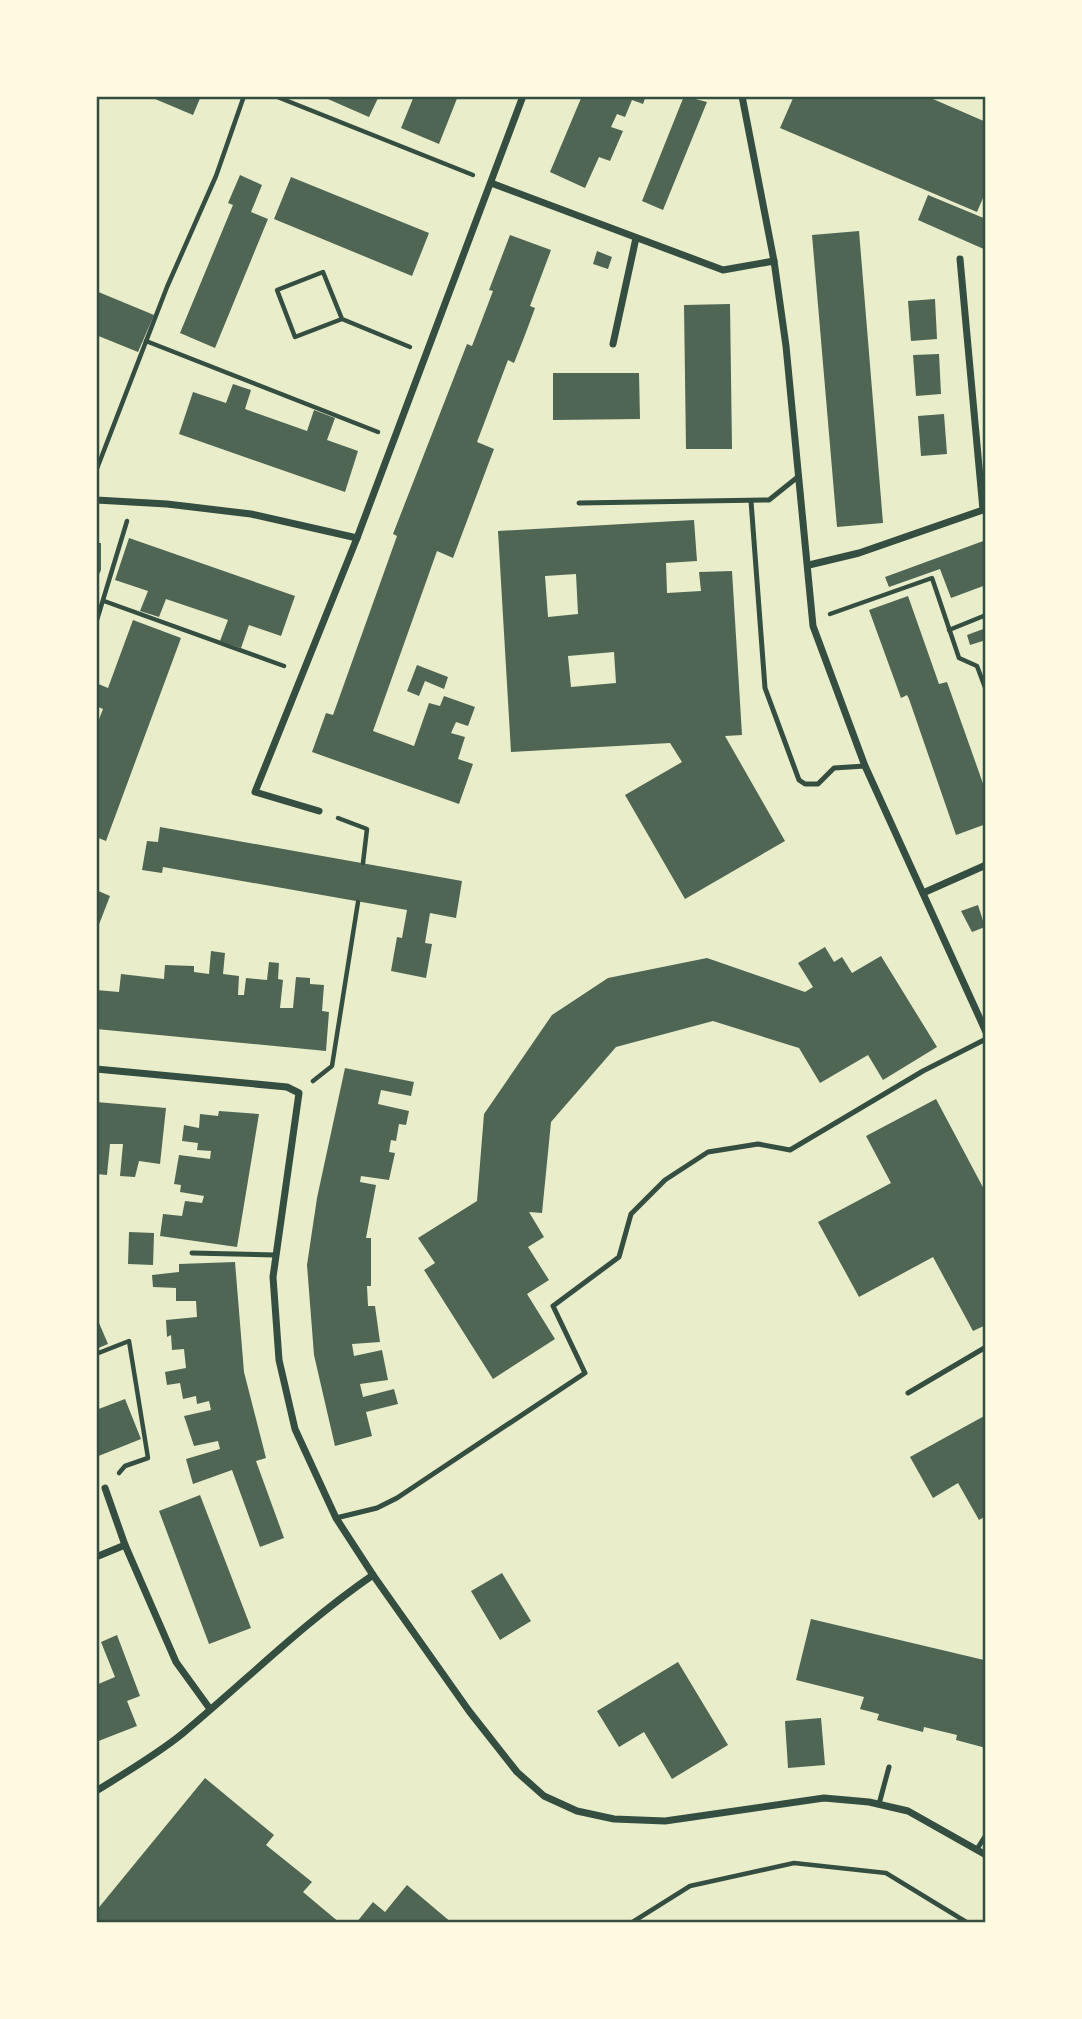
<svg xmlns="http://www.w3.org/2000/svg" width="1082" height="2019" viewBox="0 0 1082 2019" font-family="'Libre Baskerville',serif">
	<rect width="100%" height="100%" fill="#e9edc9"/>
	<g fill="#4f6655" fill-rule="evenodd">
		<polygon points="148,96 201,96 193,115"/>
		<polygon points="321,96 379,96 369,117"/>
		<polygon points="414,96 458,96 439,144 401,128"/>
		<polygon points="582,96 646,96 643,104 632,100 625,117 617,114 611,127 623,131 610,161 599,157 585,188 550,172"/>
		<polygon points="684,96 707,102 663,210 642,201"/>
		<polygon points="794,96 926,96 986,122 986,191 977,212 780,128"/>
		<polygon points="240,175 262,185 251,212 268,219 215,348 180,333 233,205 228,203"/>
		<polygon points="291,177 429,233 412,276 274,219"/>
		<polygon points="928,195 986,219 986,250 918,220"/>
		<polygon points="859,231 883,523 837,527 812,235"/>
		<polygon points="510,235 551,250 530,306 535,308 525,335 514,363 508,360 477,442 494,449 453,558 437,551 373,731 414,746 429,703 440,706 444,696 475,707 468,726 456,722 451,733 465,737 458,759 473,764 459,804 312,752 326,713 333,715 397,536 393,534 467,344 472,346 493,291 489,290"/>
		<polygon points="597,251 612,257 608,269 593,264"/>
		<polygon points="96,291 154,315 138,352 96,335"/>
		<polygon points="935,299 937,339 911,341 908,301"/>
		<polygon points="730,304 732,449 686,449 684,305"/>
		<polygon points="939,354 941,394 916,396 913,355"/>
		<polygon points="553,373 639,373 640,419 553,420"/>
		<polygon points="233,384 251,390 245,409 307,431 314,410 335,418 327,440 358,451 345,492 179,434 193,392 226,403"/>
		<polygon points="944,414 947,454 921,456 918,416"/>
		<path d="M694,520L697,561L666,563L667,593L701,591L699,572L732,571L742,735L725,736L785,841L685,899L625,795L682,762L670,743L511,752L498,531ZM576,574L578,614L548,617L545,576ZM614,652L616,683L571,687L568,656Z"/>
		<polygon points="129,538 295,596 281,636 249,625 241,648 220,641 228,620 166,599 159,617 140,611 148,591 115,580"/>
		<polygon points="986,540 986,585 951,598 940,569 889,587 885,577"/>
		<polygon points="96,543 101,543 101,570 96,581"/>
		<polygon points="908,596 939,684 947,682 986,792 986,824 956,835 909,699 907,695 901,698 869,610"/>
		<polygon points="133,620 181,638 106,841 96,837 96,727 103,709 96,706 96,683 108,688"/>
		<polygon points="986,628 986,640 970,645 967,635"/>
		<polygon points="417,665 448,677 444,689 425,681 419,696 407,691"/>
		<polygon points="160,827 462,881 456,918 430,913 425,943 432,944 426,978 391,971 397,937 402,938 407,910 163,867 162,873 142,870 147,841 158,842"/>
		<polygon points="96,890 110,896 98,927 96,926"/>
		<polygon points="978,905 985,927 972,932 961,911"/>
		<polygon points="825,947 834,962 842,957 852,973 881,956 937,1047 883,1080 868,1055 820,1083 799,1048 713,1021 616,1047 551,1122 542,1213 529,1212 544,1237 528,1247 549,1280 527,1294 555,1339 493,1379 424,1270 435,1263 418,1238 477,1201 484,1114 552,1015 608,978 707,958 805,992 813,987 798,963"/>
		<polygon points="211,951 225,953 223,974 239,976 238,995 244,995 246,978 267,980 269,962 279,963 278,979 283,980 280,1008 293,1008 296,977 310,978 310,984 324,985 322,1011 329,1012 326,1051 96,1029 96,990 119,992 121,974 164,979 165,965 194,966 194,972 209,974"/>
		<polygon points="345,1068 414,1082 411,1096 381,1090 378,1104 409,1111 406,1125 399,1124 396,1141 391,1140 389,1152 395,1153 389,1180 361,1176 360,1182 376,1185 366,1238 371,1238 371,1286 367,1286 368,1306 375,1306 380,1342 352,1344 354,1356 382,1350 388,1380 360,1384 363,1397 394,1389 398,1404 366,1412 372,1436 335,1446 314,1355 307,1265 317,1198"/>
		<polygon points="936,1099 986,1193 986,1325 973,1331 933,1257 859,1297 818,1222 891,1183 866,1136"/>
		<polygon points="96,1102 166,1108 160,1164 139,1161 135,1177 120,1176 123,1144 110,1144 107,1175 96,1174"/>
		<polygon points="219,1111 259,1114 237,1247 160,1236 163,1214 182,1216 185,1201 202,1203 204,1196 180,1192 181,1185 174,1184 179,1155 210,1159 211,1151 197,1150 198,1143 182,1141 184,1125 199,1128 200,1114 218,1116"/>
		<polygon points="129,1232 154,1233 153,1265 128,1264"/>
		<polygon points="235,1262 244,1372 266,1458 256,1461 284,1538 260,1547 232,1470 193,1484 186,1459 220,1449 218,1441 194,1446 184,1416 211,1410 209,1401 197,1404 196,1396 183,1399 180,1383 167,1385 165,1372 186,1368 184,1349 172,1350 171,1335 167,1337 166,1320 197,1317 196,1301 176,1301 176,1288 153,1287 152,1275 179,1272 179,1264"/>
		<polygon points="96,1316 108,1344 96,1349"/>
		<polygon points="125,1399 141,1439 96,1457 96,1410"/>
		<polygon points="986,1415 986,1516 979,1520 958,1483 933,1498 910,1457"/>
		<polygon points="200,1495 251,1628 209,1644 159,1511"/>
		<polygon points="502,1573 531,1621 500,1640 471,1591"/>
		<polygon points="811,1619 984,1660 986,1748 956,1740 957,1735 924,1727 923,1732 877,1720 879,1714 860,1709 864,1697 796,1680"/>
		<polygon points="117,1635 140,1696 127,1701 137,1726 96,1742 96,1685 115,1677 101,1642"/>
		<polygon points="678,1662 728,1745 672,1779 644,1732 619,1747 597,1711"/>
		<polygon points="821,1718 825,1765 788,1768 785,1721"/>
		<polygon points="205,1778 274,1835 266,1845 312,1882 303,1892 340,1923 96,1923 96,1911"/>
		<polygon points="407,1885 452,1923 356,1923 373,1902 385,1912"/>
	</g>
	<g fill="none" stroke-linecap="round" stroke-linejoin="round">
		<g stroke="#344e41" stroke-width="4.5">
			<polyline points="275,96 473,175"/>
			<polyline points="342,319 295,337 277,290 323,272 342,319 410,347"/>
			<polyline points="146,341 378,432"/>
			<polyline points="96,471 167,287 216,176 244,96"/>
			<polyline points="104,601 284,666"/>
			<polyline points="830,614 932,578 959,658 977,666 986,690"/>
			<polyline points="96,623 127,521"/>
			<polyline points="949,630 986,615"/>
			<polyline points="338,818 367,829 363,863"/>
			<polyline points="313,1081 332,1066 358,902"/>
			<polyline points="96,1354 129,1341 148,1458 125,1466 119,1473"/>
			<polyline points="631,1923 690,1886 794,1863 886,1873 968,1923"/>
		</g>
		<g stroke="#344e41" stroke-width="5">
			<polyline points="751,501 765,688 799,780 805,784 818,784 834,768 865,766"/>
			<polyline points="579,503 769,500 799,476"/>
			<polyline points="192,1253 276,1255"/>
			<polyline points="908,1393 986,1347"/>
			<polyline points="336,1518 377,1508 397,1498 585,1373 553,1306 619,1257 631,1214 665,1180 708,1152 758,1144 790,1150 923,1071 986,1039"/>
			<polyline points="879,1804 889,1767"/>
			<polyline points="977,1849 986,1835"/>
		</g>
		<g stroke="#344e41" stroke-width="7">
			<polyline points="742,96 774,261 786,346 813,626 865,766 986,1032"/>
			<polyline points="491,183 723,270 774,261"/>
			<polyline points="613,344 636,238"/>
			<polyline points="96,500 167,504 251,514 357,538"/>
			<polyline points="809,565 859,553 983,510 960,259"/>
			<polyline points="319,811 255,792 357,538 523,96"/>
			<polyline points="923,893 986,865"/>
			<polyline points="96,1069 287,1087 299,1093 273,1277 279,1360 295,1429 336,1518 373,1575 469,1711 517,1772 544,1796 577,1811 614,1819 665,1821 824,1798 869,1802 908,1811 986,1855"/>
			<polyline points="105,1488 125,1545 176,1662 210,1709"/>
			<polyline points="96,1557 125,1545"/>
			<path d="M96,1791C125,1773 156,1755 182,1734C247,1680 302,1624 373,1575"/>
		</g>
	</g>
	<rect width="1082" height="2019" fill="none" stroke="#fefae0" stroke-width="196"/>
	<rect x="98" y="98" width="886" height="1823" fill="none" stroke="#344e41" stroke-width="2.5"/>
</svg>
